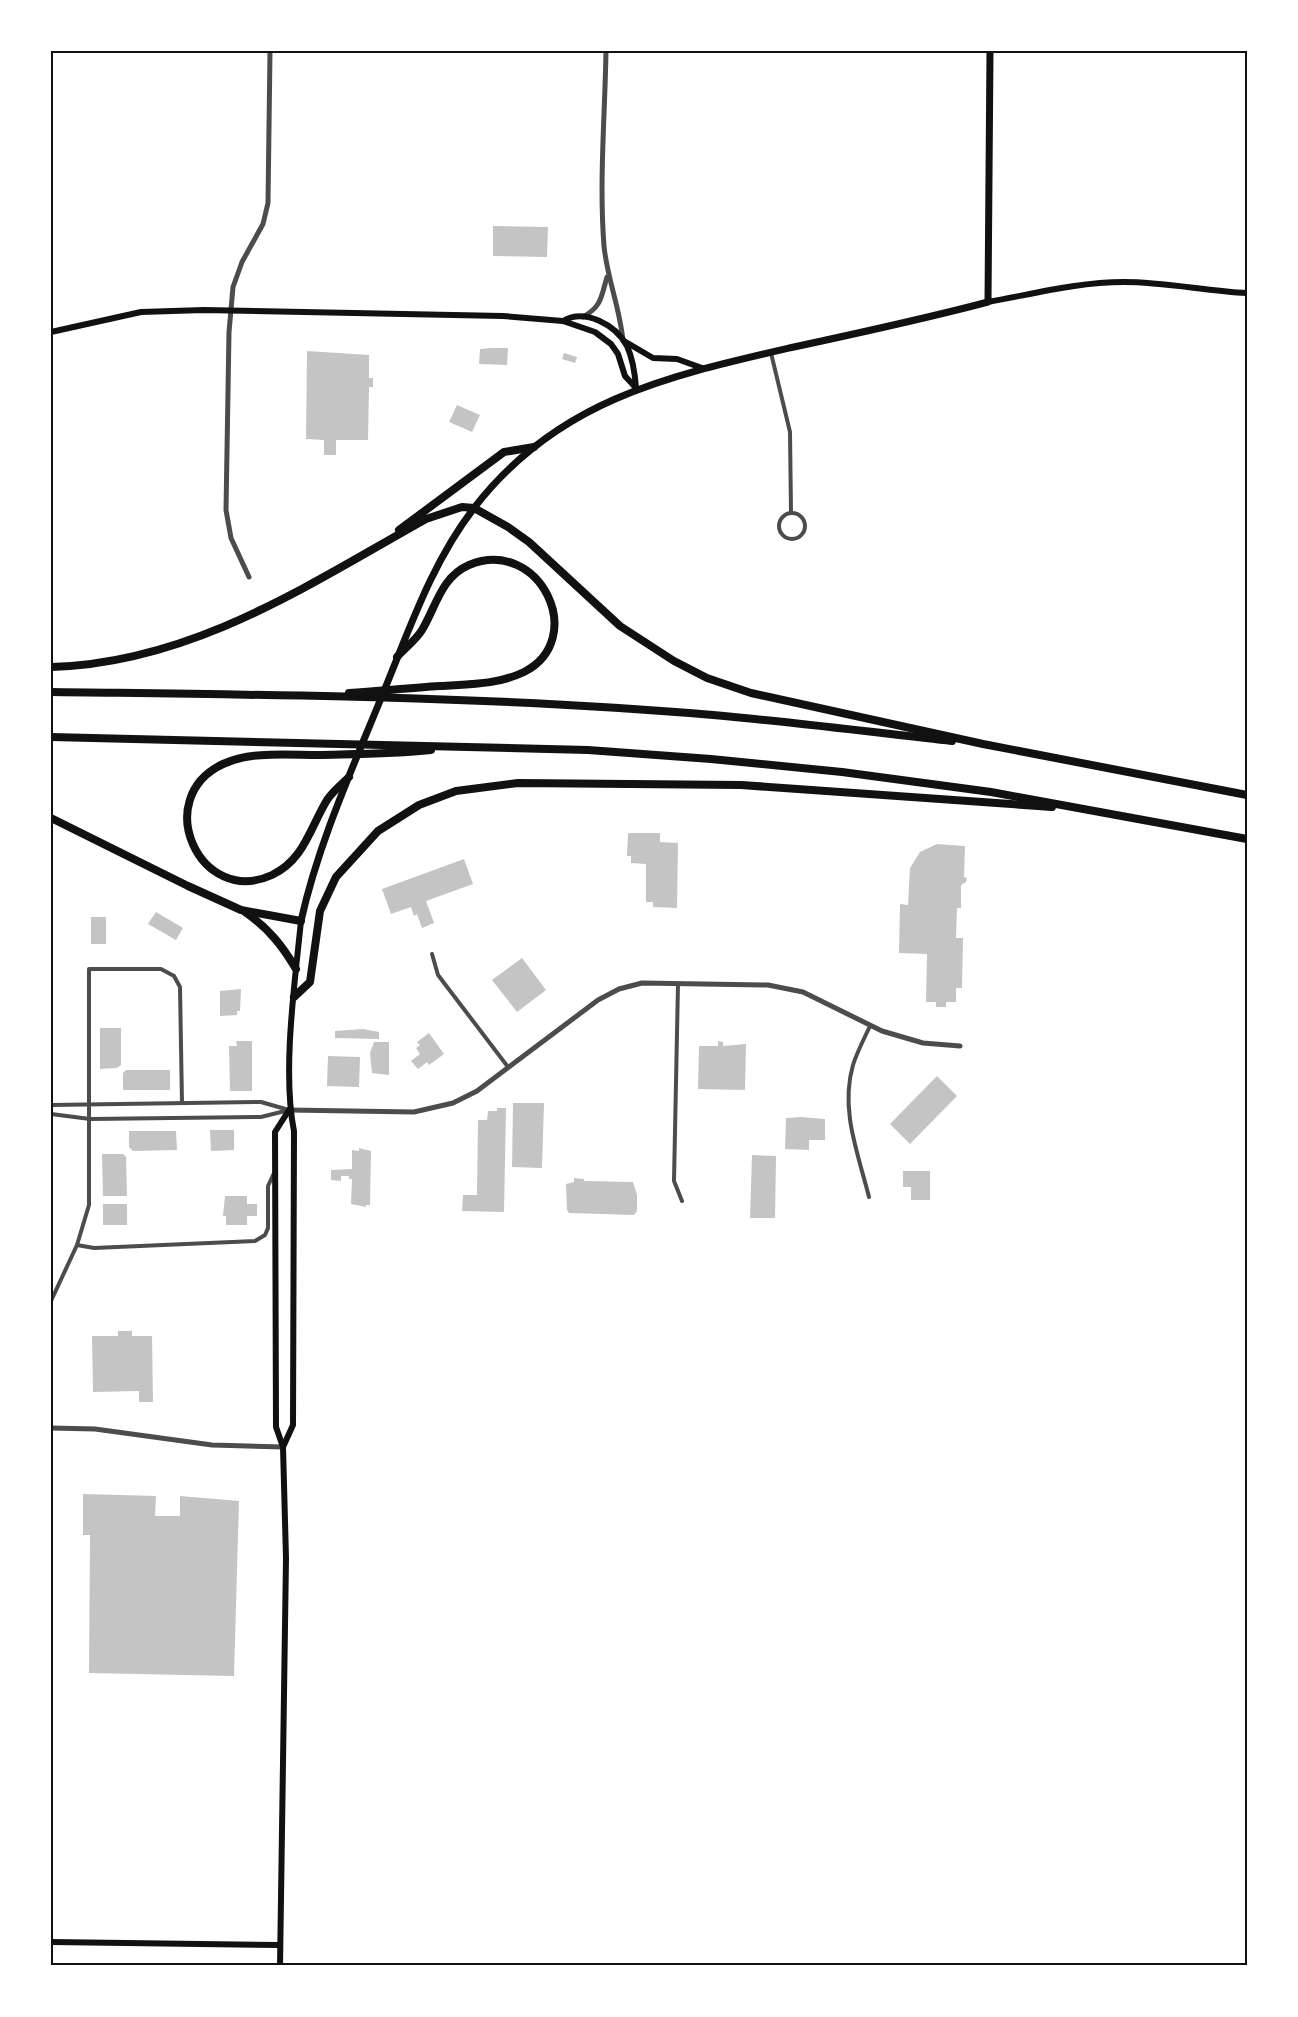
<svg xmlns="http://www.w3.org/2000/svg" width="1298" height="2017" viewBox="0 0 1298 2017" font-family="Figtree,sans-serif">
	<rect width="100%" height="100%" fill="#fff"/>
	<g fill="#c4c4c4">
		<polygon points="493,226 548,227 547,257 493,256"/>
		<polygon points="491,348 508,348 507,365 479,364 480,349"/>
		<polygon points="307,351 369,355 369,378 373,378 373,387 369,387 368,440 336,440 336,455 324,455 324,440 306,439"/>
		<polygon points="564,353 577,357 575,363 562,359"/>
		<polygon points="457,405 480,415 472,432 449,422"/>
		<polygon points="628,833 660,833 660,842 678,843 677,908 653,907 653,902 646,902 646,864 631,863 631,856 627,856"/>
		<polygon points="937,844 965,846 964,877 967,878 966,882 961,885 961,908 957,908 956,938 963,938 962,988 956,988 956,1002 946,1002 946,1007 936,1007 936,1002 926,1002 927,954 899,953 900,904 908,905 910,868 920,852"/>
		<polygon points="464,859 473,884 426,901 434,923 422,928 417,914 414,916 411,907 391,914 382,889"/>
		<polygon points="156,912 183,928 176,940 148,924"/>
		<rect x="91" y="917" width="15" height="27"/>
		<polygon points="522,958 546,990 517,1012 492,980"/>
		<polygon points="241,989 240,1011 237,1011 237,1015 220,1016 220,991"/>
		<polygon points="100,1028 121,1028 121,1065 117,1068 100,1069"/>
		<polygon points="363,1029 379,1032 379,1039 335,1038 335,1031"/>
		<polygon points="429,1033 444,1054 429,1065 427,1062 418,1069 411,1061 420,1054 416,1048 420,1045 417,1042"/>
		<polygon points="236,1041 252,1041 252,1091 230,1091 229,1046 237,1046"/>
		<polygon points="718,1041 723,1042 723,1046 746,1044 745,1090 698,1089 699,1046 718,1046"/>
		<polygon points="374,1042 389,1042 389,1075 372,1073 370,1053"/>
		<polygon points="328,1056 360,1057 359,1087 327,1086"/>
		<polygon points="126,1070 170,1070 170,1090 123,1090 123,1073"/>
		<polygon points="937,1076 957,1096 910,1144 890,1124"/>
		<polygon points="513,1103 544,1103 542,1168 512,1167"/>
		<polygon points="497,1108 506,1108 504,1212 462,1211 463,1195 477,1195 478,1120 487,1120 488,1111 497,1111"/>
		<polygon points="801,1117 825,1119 825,1140 809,1140 809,1150 785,1149 786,1118"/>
		<polygon points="210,1130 234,1130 234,1150 211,1151"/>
		<polygon points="129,1131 176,1131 177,1150 133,1151 129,1147"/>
		<polygon points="359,1148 371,1151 370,1205 366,1205 366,1207 351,1204 352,1179 349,1179 349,1176 341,1176 341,1181 331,1180 331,1170 352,1169 352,1150 359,1151"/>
		<polygon points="102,1154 123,1154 126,1157 127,1196 103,1196"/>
		<polygon points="752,1155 776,1156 775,1218 750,1218"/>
		<polygon points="903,1171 930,1171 930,1200 911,1200 911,1187 903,1187"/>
		<polygon points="574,1178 584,1179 584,1181 633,1182 637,1195 637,1211 634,1215 569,1213 567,1210 566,1184 574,1182"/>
		<polygon points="225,1196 247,1196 247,1204 257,1204 257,1216 247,1216 247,1225 226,1225 226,1216 223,1216"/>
		<rect x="103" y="1204" width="24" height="21"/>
		<polygon points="118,1331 132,1331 132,1336 152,1336 153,1402 139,1402 139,1391 93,1392 92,1336 118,1336"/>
		<polygon points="83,1494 156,1496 155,1516 180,1516 180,1496 239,1501 234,1676 89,1673 90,1535 83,1535"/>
	</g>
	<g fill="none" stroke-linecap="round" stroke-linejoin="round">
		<g stroke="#4c4c4c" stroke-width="4">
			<polyline points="771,353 790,432 791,512"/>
			<circle cx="792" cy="526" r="13"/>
			<polyline points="432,954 438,975 508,1067"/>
			<polyline points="678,984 674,1181 682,1201"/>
			<polyline points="51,1105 261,1102 289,1110"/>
			<polyline points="51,1114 90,1119 261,1117 289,1110"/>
			<path d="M869,1197C858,1153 840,1110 853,1065C857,1052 864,1039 870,1026"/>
			<polyline points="77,1245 94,1248 255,1241 265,1235 268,1228 268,1186 274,1173"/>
			<polyline points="51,1301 77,1245 89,1205 89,969 161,969 174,976 180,987 182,1103"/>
		</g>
		<g stroke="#4c4c4c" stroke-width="5">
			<path d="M606,51C605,114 599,183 604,246C607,278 620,308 623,341"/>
			<path d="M583,317C602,306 601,297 607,277"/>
			<polyline points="249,577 231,538 226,510 229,332 233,287 242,262 263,224 268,203 270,51"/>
			<polyline points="289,1110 414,1112 453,1103 477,1091 598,1000 619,989 642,983 768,985 803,992 882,1031 923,1043 960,1046"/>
			<polyline points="51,1428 95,1429 212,1445 283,1447"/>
		</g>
		<g stroke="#111" stroke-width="6">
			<path d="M988,302C1033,294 1078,282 1124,282C1165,282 1206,291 1247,293"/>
			<path d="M563,321C585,308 616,325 627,346C633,359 635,374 636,388"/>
			<polyline points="51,332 141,312 204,310 503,316 563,321 595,332 611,344 618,354 625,376 636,388"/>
			<polyline points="624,341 653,358 677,359 702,368"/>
			<path d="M283,1447L293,1425L294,1131C282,1072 295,981 301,921"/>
			<polyline points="51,1942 280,1945"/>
			<polyline points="280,1966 286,1558 283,1447 276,1427 275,1132 289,1110"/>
		</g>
		<path stroke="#111" stroke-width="7" d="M301,921C319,840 355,763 386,686C411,625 433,561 474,508C557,400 668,376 794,347C859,333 924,319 988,302L990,51"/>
		<g stroke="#111" stroke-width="8">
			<polyline points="399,530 504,452 534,447"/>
			<path d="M51,667C192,663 308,585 426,519L462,507L474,508L508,527L529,542L620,626L674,661L707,678L751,693L983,744L1247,795"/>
			<path d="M51,692C271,695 494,696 713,715C793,722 872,732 952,741"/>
			<path d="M349,693C379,691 409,688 440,686C470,684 497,685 524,672C589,639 540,536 469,565C441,577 436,607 422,630C416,640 405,648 397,657"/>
			<polyline points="51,737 588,750 711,759 842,772 991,792 1247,839"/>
			<path d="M349,777C341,785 333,791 327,800C310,828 304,860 272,875C200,908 150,798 223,764C251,751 288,755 318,755C356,754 393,754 431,750"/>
			<polyline points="51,818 188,886 241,910 301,921"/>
			<path d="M245,912C268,928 282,945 296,969"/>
			<polyline points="294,997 310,982 320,911 336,877 378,831 419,805 456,791 518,783 741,785 1052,807"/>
		</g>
	</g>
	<rect width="1298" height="2017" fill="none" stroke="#ffffff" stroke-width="105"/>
	<rect x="52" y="52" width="1194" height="1912" fill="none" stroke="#111" stroke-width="2"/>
</svg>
